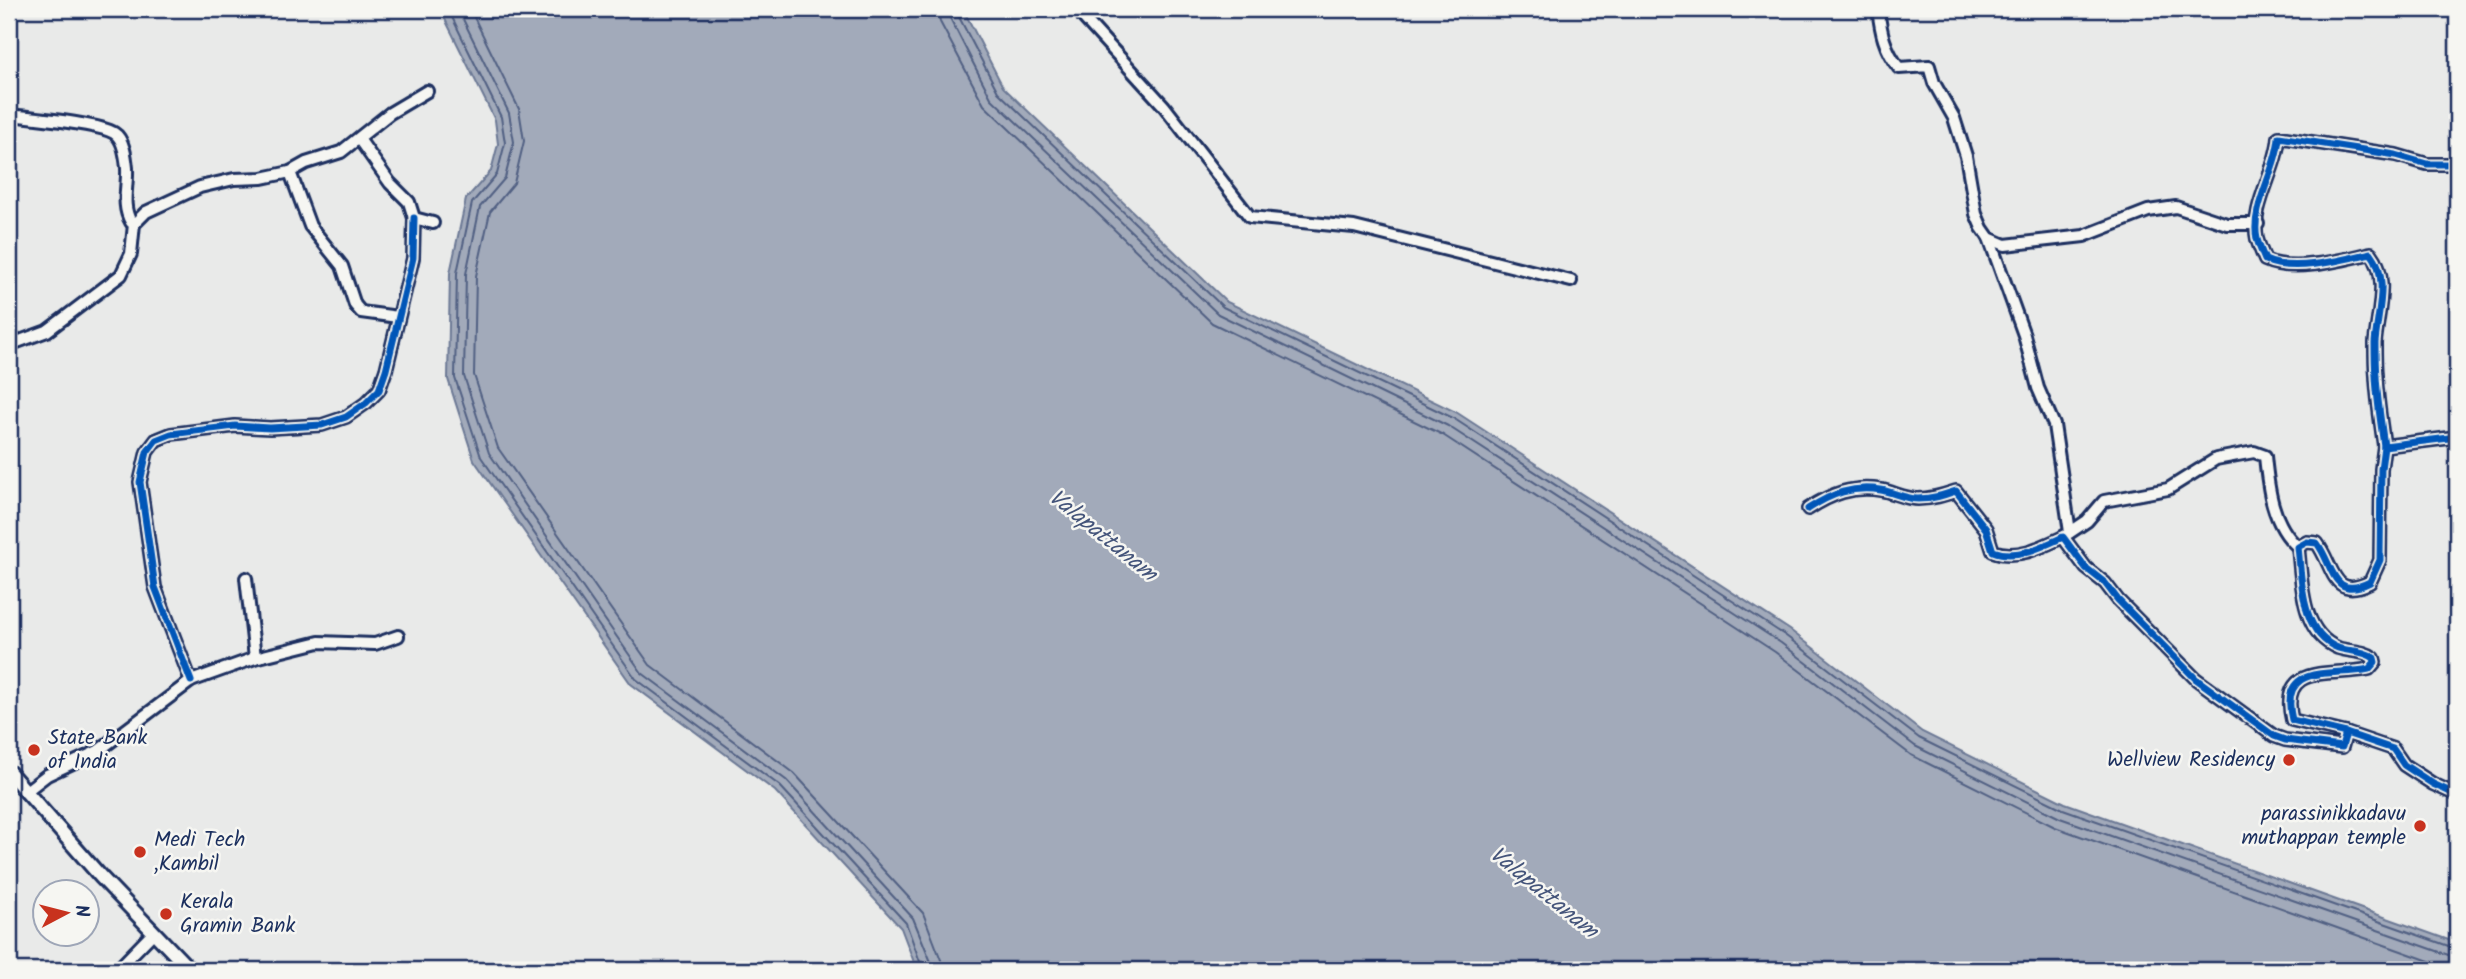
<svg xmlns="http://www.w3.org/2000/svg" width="2466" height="979" viewBox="0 0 2466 979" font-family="Kalam,sans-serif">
	<rect width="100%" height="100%" fill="#e9eae9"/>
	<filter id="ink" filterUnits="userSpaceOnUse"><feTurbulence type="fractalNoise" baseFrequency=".0143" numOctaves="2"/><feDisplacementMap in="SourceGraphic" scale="14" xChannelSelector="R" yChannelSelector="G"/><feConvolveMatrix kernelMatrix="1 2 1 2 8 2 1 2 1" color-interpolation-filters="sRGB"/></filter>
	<g filter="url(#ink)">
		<polygon fill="#a2aaba" stroke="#6c7995" stroke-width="2" points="440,9 963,9 1003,87 1227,302 1456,412 1790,630 1922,732 2065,803 2457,943 2457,970 917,970 901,928 775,791 631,684 474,460 448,379 450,273 466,199 491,171 498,144 495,120"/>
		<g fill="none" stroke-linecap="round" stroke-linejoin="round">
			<g stroke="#516083" stroke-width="2">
				<polyline points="448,9 501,117 505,143 497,174 472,203 457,273 455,378 481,457 636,679 780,786 906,923 923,970"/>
				<polyline points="458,9 509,113 514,142 505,178 480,207 466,274 464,376 489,453 642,673 786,780 913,918 931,962 932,970"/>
				<polyline points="470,9 519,109 524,141 514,183 490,212 476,276 474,375 498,448 650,665 794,773 923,913 941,960 943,970"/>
				<polyline points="938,9 940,22 984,105 1212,323 1443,435 1775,652 1911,755 2055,827 2446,967 2457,968"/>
				<polyline points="948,9 950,18 991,98 1218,314 1448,426 1781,643 1915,746 2060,818 2457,958"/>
				<polyline points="957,9 958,15 998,92 1223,307 1453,418 1786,636 1919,738 2063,809 2457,949"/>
			</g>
			<defs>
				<g id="minor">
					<polyline points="1079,9 1083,17 1164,106 1250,217 1354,227 1571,281"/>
					<path d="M1878,9C1881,32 1884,49 1899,68L1929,66L1934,83L1954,118L1966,156L1976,214L1982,228L1989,238L2005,245L2084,236L2148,211L2176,207L2227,224H2258"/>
					<path d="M11,115C32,118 98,123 114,133C124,139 126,158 127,168C128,187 121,205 131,222L134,224"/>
					<polyline points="359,139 390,183 409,202 414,218 433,223"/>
					<polyline points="290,172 310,226 342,266 355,305 361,312 398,317"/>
					<polyline points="1989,238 2024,335 2038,388 2054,425 2070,532"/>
					<polyline points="9,345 47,331 121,275 131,254 134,224 146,212 200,187 234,179 262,178 290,172 306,163 341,152 390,113 427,91"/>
					<path d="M2457,437L2384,446L2381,469L2380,560L2370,582C2332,601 2334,566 2317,543L2307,542L2298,547C2302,580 2300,633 2338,648C2350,652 2364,650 2374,658L2375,662L2369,669C2333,677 2278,661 2292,720L2346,733L2393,749L2404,765L2433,784L2457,795"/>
					<path d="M2384,446C2381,423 2377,399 2376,376C2375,365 2375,354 2375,343C2377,315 2390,277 2371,253C2342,260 2292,273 2265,260C2262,253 2259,246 2257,239C2250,207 2277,170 2279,137L2396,155L2427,164H2457"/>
					<path d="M1808,509C1831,494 1853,485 1881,490C1893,492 1905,499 1918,499C1932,499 1944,495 1956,491L1986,529L1993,551C2016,560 2042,547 2063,537L2086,568L2105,583L2118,600L2196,679L2274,736L2285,740L2342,747L2346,733"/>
					<path d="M2063,537L2087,521L2104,501L2168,489L2216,459L2254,452L2265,456C2268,487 2272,525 2298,547"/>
					<polyline points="246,578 255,658"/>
					<polyline points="191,681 155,587 140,482 147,452 156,440 171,434 235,426 270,428 322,425 346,417 366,403 379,390 386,370 413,258 414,218"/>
					<polyline points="25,792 47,775 98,751 191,681 255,658 319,642 375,644 398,636"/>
					<polyline points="117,970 154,932"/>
				</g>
				<polyline id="major" points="9,772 101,877 190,970"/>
			</defs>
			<use href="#minor" stroke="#1b2f5e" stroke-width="16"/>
			<use href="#major" stroke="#1b2f5e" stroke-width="18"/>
			<use href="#minor" stroke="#f6f6f2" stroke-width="10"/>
			<use href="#major" stroke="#f6f6f2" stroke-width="12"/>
			<defs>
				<g id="cycleway">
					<path d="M2457,437L2384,446L2381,469L2380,560L2370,582C2332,601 2334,566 2317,543L2307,542L2298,547C2302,580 2300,633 2338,648C2350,652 2364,650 2374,658L2375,662L2369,669C2333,677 2278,661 2292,720L2346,733L2393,749L2404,765L2433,784L2457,795"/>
					<path d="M2384,446C2381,423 2377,399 2376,376C2375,365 2375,354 2375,343C2377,315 2390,277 2371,253C2342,260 2292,273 2265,260C2262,253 2259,246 2257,239C2250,207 2277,170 2279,137L2396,155L2427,164H2457"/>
					<path d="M1808,509C1831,494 1853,485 1881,490C1893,492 1905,499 1918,499C1932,499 1944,495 1956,491L1986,529L1993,551C2016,560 2042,547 2063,537L2086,568L2105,583L2118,600L2196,679L2274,736L2285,740L2342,747L2346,733"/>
					<polyline points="191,681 155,587 140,482 147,452 156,440 171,434 235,426 270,428 322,425 346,417 366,403 379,390 386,370 413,258 414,218"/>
				</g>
			</defs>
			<use href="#cycleway" stroke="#f6f6f2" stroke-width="11"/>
			<use href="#cycleway" stroke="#0057b8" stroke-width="7"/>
		</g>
	</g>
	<g fill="#c8321e" stroke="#f6f6f2" stroke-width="2.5">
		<circle cx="34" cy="750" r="7"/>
		<circle cx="2289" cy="760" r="7"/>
		<circle cx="2420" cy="826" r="7"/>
		<circle cx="140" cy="852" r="7"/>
		<circle cx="166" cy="914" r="7"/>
	</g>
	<g text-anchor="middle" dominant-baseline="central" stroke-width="5" stroke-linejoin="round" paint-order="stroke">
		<g font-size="21" fill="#1b2f5e" stroke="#f6f6f2" text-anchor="start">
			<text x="48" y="738">State Bank<tspan x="48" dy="24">of India</tspan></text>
			<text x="2275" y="760" text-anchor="end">Wellview Residency</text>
			<text x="2406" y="814" text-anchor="end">parassinikkadavu<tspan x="2406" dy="24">muthappan temple</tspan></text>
			<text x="154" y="840">Medi Tech<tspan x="154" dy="24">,Kambil</tspan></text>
			<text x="180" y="902">Kerala<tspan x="180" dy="24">Gramin Bank</tspan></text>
		</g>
		<g font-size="23" font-style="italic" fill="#44547a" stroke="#f6f6f2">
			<text transform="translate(1102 536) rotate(39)">Valapattanam</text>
			<text transform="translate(1543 893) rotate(39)">Valapattanam</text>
		</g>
	</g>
	<rect width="2466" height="979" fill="none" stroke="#f6f6f2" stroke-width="35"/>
	<rect x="18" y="18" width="2431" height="944" fill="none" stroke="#1b2f5e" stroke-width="2.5" filter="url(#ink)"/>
	<g transform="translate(66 913) rotate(83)"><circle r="33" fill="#f6f6f2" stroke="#9ea6b7" stroke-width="2"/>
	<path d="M0-5L12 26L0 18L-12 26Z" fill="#c8321e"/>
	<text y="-10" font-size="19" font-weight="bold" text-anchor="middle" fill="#1b2f5e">N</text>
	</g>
</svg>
